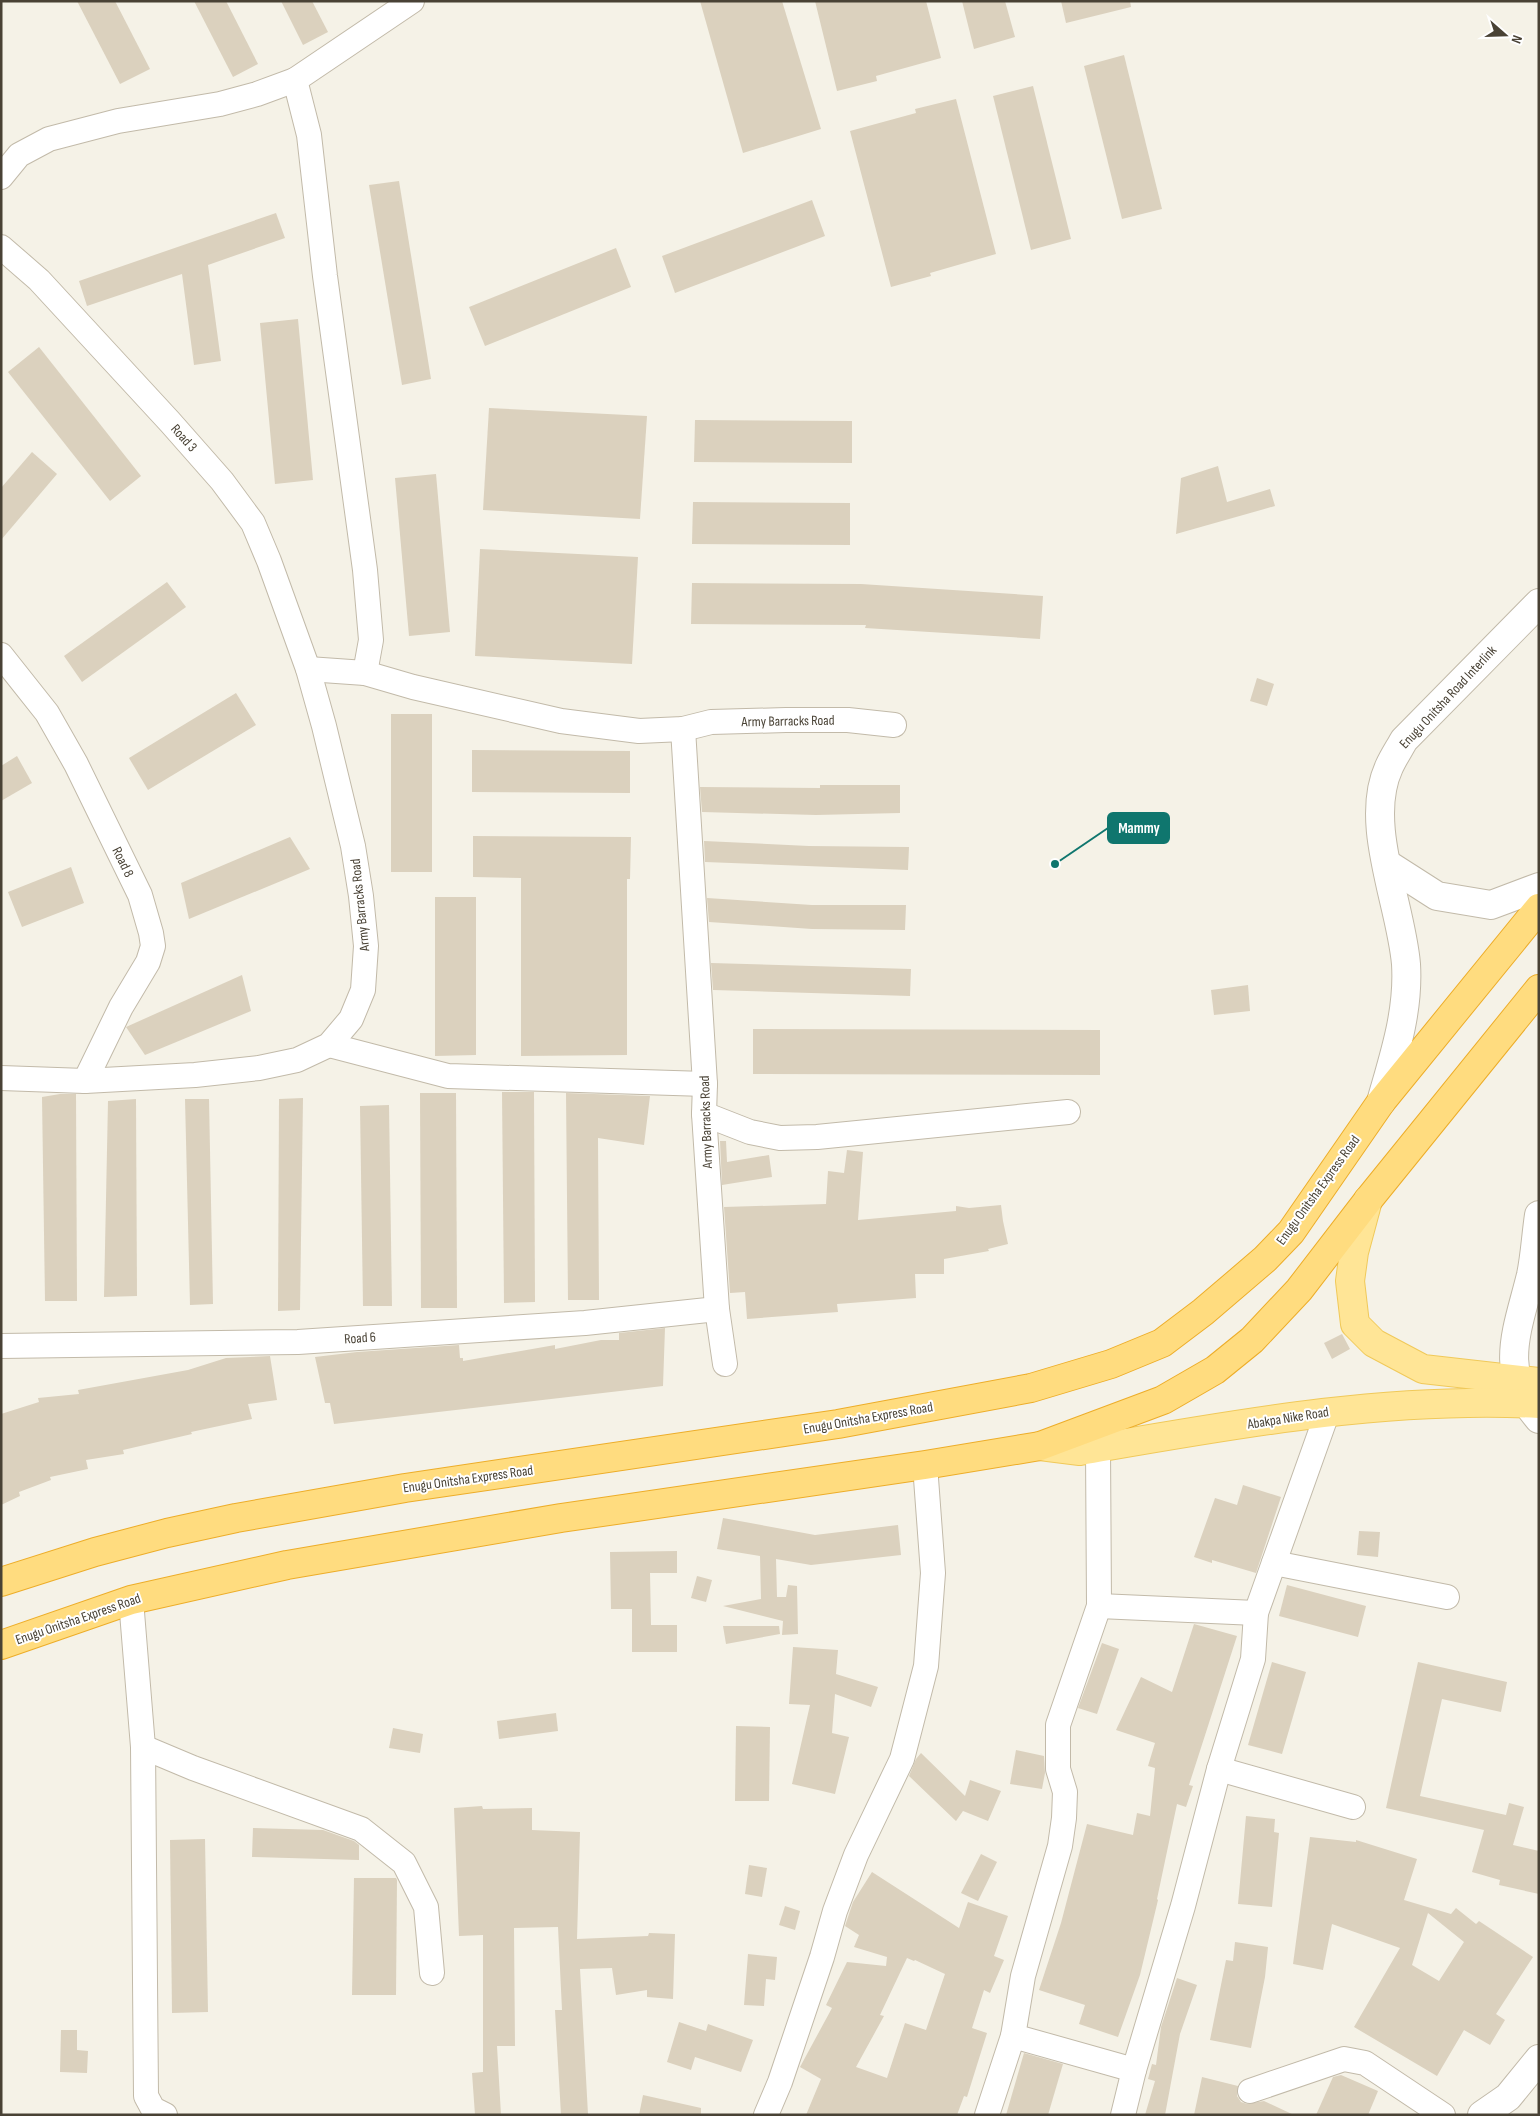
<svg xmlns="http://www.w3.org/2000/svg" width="1540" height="2116" viewBox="0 0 1540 2116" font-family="'Sofia Sans Condensed',sans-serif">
	<rect width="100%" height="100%" fill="#f5f2e7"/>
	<g fill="#dbd1be" fill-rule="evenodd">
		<polygon points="77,1 115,1 150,69 120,84"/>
		<polygon points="194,1 226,1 258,64 233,77"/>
		<polygon points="281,1 312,1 328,32 303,45"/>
		<polygon points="700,1 782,1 821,129 743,153"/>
		<polygon points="815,1 926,1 941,58 876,76 877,81 837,91"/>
		<polygon points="962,1 1005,1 1015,37 974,49"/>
		<polygon points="1061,1 1130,1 1131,7 1066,23"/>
		<polygon points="1124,55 1162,209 1122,219 1084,66"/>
		<polygon points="1033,86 1071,239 1031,250 993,96"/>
		<polygon points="956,99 996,254 930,273 931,276 891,287 850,131 916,113 915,109"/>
		<polygon points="399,181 431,379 402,385 369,185"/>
		<polygon points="812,200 825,236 675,293 662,256"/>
		<polygon points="276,213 285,238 208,265 221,361 194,365 182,274 87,306 79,281"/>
		<polygon points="616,248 631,287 485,346 469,307"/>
		<polygon points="298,319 313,480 275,484 260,323"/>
		<polygon points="39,347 141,476 110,501 8,372"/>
		<polygon points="489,408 647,416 640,519 483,510"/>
		<polygon points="695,420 852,421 852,463 694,462"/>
		<polygon points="32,452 57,474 1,540 1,488"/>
		<polygon points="1218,466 1227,502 1270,489 1275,506 1176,534 1181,478"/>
		<polygon points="436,474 450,632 409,636 395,478"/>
		<polygon points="693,502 850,503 850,545 692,544"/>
		<polygon points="480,549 638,557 632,664 475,656"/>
		<polygon points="167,582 186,607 82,682 64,656"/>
		<polygon points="692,583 861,584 1043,596 1040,639 865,628 866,625 691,624"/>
		<polygon points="1257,678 1274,684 1267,706 1250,701"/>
		<polygon points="236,693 256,725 148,790 129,758"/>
		<rect x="391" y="714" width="41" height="158"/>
		<polygon points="472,750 630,751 630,793 472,792"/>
		<polygon points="17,756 32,783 1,801 1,766"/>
		<polygon points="820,785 900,785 900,813 816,815 702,812 700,787 820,788"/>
		<polygon points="473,836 631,837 630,879 627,879 627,1055 521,1056 521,878 473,877"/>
		<polygon points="290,837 310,869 189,919 181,883"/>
		<polygon points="704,841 809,846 909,847 908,870 705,862"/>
		<polygon points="71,867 84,903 22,927 8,892"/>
		<polygon points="435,897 476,897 476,1055 435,1056"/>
		<polygon points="707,898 812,905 906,905 905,930 812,929 709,922"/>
		<polygon points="711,963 911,969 910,996 713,990"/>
		<polygon points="242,975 251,1011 145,1055 126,1027"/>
		<polygon points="1248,985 1250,1011 1214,1015 1211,990"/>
		<polygon points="753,1029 1100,1030 1100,1075 753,1074"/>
		<polygon points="502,1092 534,1092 535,1302 504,1303"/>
		<polygon points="420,1093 456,1093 457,1308 421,1308"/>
		<polygon points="566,1093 650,1096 644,1145 598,1138 599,1300 568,1300"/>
		<polygon points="60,1094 76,1094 77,1301 45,1301 42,1097"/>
		<polygon points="303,1098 300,1310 278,1311 279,1099"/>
		<polygon points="136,1099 137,1296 104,1297 108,1101"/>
		<polygon points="185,1099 209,1099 213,1304 190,1305"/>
		<polygon points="389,1105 392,1306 363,1306 360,1106"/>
		<polygon points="720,1141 726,1141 727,1162 769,1155 772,1177 722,1185"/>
		<polygon points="847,1150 863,1152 858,1220 956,1211 956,1206 969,1208 1001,1205 1003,1221 1008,1244 988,1249 989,1251 944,1259 944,1274 915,1274 916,1298 837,1304 838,1312 747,1319 745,1292 730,1293 724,1207 826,1204 828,1171 844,1173"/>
		<polygon points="665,1328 663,1386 334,1424 330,1403 325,1403 315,1357 357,1352 459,1345 460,1358 463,1358 463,1361 555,1345 555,1349 601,1340 619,1340 619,1333"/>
		<polygon points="1342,1334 1350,1349 1332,1359 1324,1343"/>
		<polygon points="270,1356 277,1400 248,1404 252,1419 191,1432 192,1434 123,1450 124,1454 86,1460 88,1469 50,1477 51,1480 19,1492 20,1496 1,1505 1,1414 39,1402 38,1398 79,1394 78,1390 188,1370 226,1358"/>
		<polygon points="1243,1485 1281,1497 1256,1573 1212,1560 1212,1563 1194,1557 1215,1498 1237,1505"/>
		<polygon points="723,1518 815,1535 898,1525 901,1555 811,1565 776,1559 777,1597 786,1597 788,1585 797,1586 798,1634 782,1635 783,1621 723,1606 761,1599 760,1556 717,1549"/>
		<polygon points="1359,1531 1380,1532 1378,1557 1357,1555"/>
		<polygon points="677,1551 677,1573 650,1573 651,1625 677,1625 677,1652 632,1652 632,1609 611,1609 610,1552"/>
		<polygon points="697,1576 712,1580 706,1602 691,1598"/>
		<polygon points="1287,1585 1366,1606 1358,1637 1279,1616"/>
		<polygon points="1194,1624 1237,1636 1189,1785 1193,1786 1186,1807 1177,1804 1157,1899 1158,1900 1140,1975 1118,2037 1079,2024 1085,2005 1039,1990 1061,1923 1087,1824 1133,1835 1137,1813 1150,1816 1155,1768 1148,1766 1155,1743 1116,1730 1141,1677 1172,1692"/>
		<polygon points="723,1626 779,1626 780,1634 726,1644"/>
		<polygon points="1102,1643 1119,1649 1097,1714 1078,1708"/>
		<polygon points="793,1647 838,1650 836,1674 878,1687 871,1707 835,1694 832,1733 849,1737 835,1794 792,1784 810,1705 789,1704"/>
		<polygon points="1272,1662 1306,1672 1282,1754 1248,1745"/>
		<polygon points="1418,1662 1507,1682 1501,1712 1442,1699 1420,1796 1506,1815 1509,1803 1524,1807 1513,1845 1539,1851 1539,1894 1499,1885 1500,1880 1472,1872 1484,1830 1386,1808"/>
		<polygon points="556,1713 558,1731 499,1739 497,1721"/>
		<polygon points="736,1726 770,1727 769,1801 735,1801"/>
		<polygon points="393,1728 423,1734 420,1753 389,1748"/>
		<polygon points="1016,1750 1044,1756 1045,1773 1042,1789 1010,1784"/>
		<polygon points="921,1753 965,1796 970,1780 1001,1791 988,1821 963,1811 956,1821 909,1776 916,1759"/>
		<polygon points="482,1806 483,1809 532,1808 532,1830 580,1832 577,1939 648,1936 649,1933 675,1934 673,1999 647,1997 647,1990 616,1995 612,1968 580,1969 588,2114 561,2115 555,2010 562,2010 558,1927 514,1928 515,2046 497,2046 501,2115 475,2115 472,2073 483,2072 483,1935 459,1936 454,1808"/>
		<polygon points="1246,1816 1275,1819 1274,1832 1279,1833 1272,1907 1238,1904"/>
		<polygon points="253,1828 323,1830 354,1841 359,1845 359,1860 252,1857"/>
		<path d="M1310,1837L1356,1842V1840L1417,1859L1404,1900L1451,1914L1456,1908L1476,1924L1479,1921L1533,1957L1496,2014L1505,2020L1490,2045L1464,2030L1437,2076L1354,2027L1400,1948L1332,1924L1323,1970L1293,1964ZM1428,1913L1464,1942L1439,1981L1412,1965Z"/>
		<polygon points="205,1839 208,2012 172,2013 170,1840"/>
		<polygon points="981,1854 997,1862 978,1901 961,1893"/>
		<polygon points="749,1865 767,1868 762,1897 745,1894"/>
		<path d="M872,1872L959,1928L968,1902L1008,1916L994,1956L1004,1960L990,1993L984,1990L972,2028L987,2033L967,2097L964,2096L957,2115H806L821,2079L800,2067L832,2008L826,2005L847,1962L886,1966L887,1957L854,1947L859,1935L845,1926L853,1902ZM907,1958L914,1961L915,1960L945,1974L926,2030L905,2023L887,2078L856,2067L884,2016L880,2015Z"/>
		<polygon points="354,1878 396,1878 397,1880 396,1995 352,1995"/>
		<polygon points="785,1906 800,1911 795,1930 779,1925"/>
		<polygon points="1235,1942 1268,1947 1265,1977 1251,2048 1210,2040 1226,1960 1233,1961"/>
		<polygon points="748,1954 777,1957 775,1980 766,1979 764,2006 744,2005"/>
		<polygon points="1177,1978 1197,1985 1180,2034 1165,2115 1145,2115 1155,2081 1148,2079 1152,2064 1156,2065 1161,2027"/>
		<polygon points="679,2022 706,2031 708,2024 753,2040 741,2072 695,2057 691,2070 667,2062"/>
		<polygon points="61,2030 77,2030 77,2050 88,2051 87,2073 60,2072"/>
		<polygon points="1024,2053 1063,2064 1048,2115 1006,2115"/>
		<polygon points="1341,2075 1378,2091 1368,2115 1316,2115 1333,2077"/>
		<polygon points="1202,2077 1238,2086 1237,2096 1241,2102 1247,2104 1264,2101 1294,2115 1194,2115"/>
		<polygon points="643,2095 701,2108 701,2115 639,2115"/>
	</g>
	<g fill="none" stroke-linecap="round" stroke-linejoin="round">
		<defs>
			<g id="minor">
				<polyline points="295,80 309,135 325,276 365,570 371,640 365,673"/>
				<polyline points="1,177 19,155 49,139 118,121 220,104 257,94 295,80 412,1"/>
				<polyline points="1,247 39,280 170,422 222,481 253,523 269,561 308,669 324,726 353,846 361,896 366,946 363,990 351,1019 329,1045 297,1060 259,1068 195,1075 85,1081 1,1078"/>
				<polyline points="1,655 47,713 76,764 140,895 151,933 153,946 148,962 121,1007 85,1081"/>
				<polyline points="308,669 365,673 413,687 561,721 639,731 683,729 711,722 786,720 848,720 894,725"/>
				<polyline points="683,729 705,1084 704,1114 717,1309 725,1364"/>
				<polyline points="329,1045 448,1076 705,1084"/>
				<polyline points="704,1114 750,1132 780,1138 817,1137 1068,1112"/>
				<polyline points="1,1346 298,1342 585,1323 717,1309"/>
				<polyline points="1274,1563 1447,1597"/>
				<polyline points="131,1600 143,1747 146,2096 153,2109 165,2115"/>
				<polyline points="1099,1606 1256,1613"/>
				<polyline points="143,1747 193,1768 361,1829 404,1863 426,1907 432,1973"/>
				<polyline points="1219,1769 1353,1807"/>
				<polyline points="1013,2036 1134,2070"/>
				<polyline points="1250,2091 1344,2059 1365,2063 1443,2115"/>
				<polyline points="766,2115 780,2082 822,1957 835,1911 856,1855 902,1759 926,1666 933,1573 925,1465"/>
				<polyline points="987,2115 1013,2036 1023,1976 1060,1846 1064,1818 1065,1792 1058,1769 1058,1725 1099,1606 1098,1448"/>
				<polyline points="1123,2115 1134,2070 1183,1906 1219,1769 1253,1659 1256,1613 1328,1411"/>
			</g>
			<g id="tertiary">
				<polyline points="1387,864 1437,896 1491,905 1539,887"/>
				<path d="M1381,1102C1394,1056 1409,1012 1406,964C1401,904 1363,823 1389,767C1393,758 1399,749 1404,740L1539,603"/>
				<path d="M1539,1215C1536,1235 1535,1256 1531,1275C1518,1329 1497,1371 1539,1419"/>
				<polyline points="1482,2115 1508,2097 1539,2059"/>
			</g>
			<g id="primary">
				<polyline points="1368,1200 1354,1252 1350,1281 1355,1324 1374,1343 1423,1369 1539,1382"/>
				<path d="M1040,1446L1080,1451C1231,1425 1385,1396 1539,1404"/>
			</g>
			<g id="trunk">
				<polyline points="1,1582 95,1552 167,1533 236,1518 405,1488 838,1424 1031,1388 1111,1364 1162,1343 1203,1312 1265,1259 1291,1232 1381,1102 1539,908"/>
				<polyline points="1,1645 131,1600 287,1565 561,1518 925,1465 1040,1446 1163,1400 1215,1370 1252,1340 1299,1290 1369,1199 1539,989"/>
			</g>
		</defs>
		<use href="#minor" stroke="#c2baa9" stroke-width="26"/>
		<use href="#tertiary" stroke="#c2baa9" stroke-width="30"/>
		<use href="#primary" stroke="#f0c95a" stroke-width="30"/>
		<use href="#trunk" stroke="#edad29" stroke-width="30"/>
		<use href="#minor" stroke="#fff" stroke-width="24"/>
		<use href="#tertiary" stroke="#fff" stroke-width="28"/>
		<use href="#primary" stroke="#ffe596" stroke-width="28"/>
		<use href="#trunk" stroke="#ffdc7f" stroke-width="28"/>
	</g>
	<g text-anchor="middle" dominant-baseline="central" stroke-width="4" stroke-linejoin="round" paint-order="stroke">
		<g font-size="14" fill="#494235" stroke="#fff">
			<text transform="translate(184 438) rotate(48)">Road 3</text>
			<text transform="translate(1448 697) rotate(-47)">Enugu Onitsha Road Interlink</text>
			<text transform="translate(788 721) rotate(-1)">Army Barracks Road</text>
			<text transform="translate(123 862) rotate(64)">Road 8</text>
			<text transform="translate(360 905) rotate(-96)">Army Barracks Road</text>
			<text transform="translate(706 1122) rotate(-92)">Army Barracks Road</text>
			<text transform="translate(1318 1190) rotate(-54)">Enugu Onitsha Express Road</text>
			<text transform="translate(360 1338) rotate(-4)">Road 6</text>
			<text transform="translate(868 1418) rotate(-10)">Enugu Onitsha Express Road</text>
			<text transform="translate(1288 1418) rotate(-9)">Abakpa Nike Road</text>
			<text transform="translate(468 1479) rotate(-8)">Enugu Onitsha Express Road</text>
			<text transform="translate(78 1619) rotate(-19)">Enugu Onitsha Express Road</text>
		</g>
	</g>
	<path fill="none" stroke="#0f766e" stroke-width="2" d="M1055 864L1108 828"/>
	<circle fill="#0f766e" stroke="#fff" stroke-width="2" cx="1055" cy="864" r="5"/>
	<rect fill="#0f766e" stroke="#0f766e" stroke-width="2" x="1108" y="813" width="61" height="30" rx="5"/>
	<g font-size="15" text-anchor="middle" font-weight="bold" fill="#fff">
		<text x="1139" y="833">Mammy</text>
	</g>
	<rect width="1540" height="2116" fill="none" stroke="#494235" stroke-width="5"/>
	<g transform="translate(1505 35) rotate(110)" stroke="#ffffff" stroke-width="4" paint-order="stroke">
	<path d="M0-4L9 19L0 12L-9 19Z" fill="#494235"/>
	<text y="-8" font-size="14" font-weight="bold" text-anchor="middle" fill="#494235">N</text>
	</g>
</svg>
